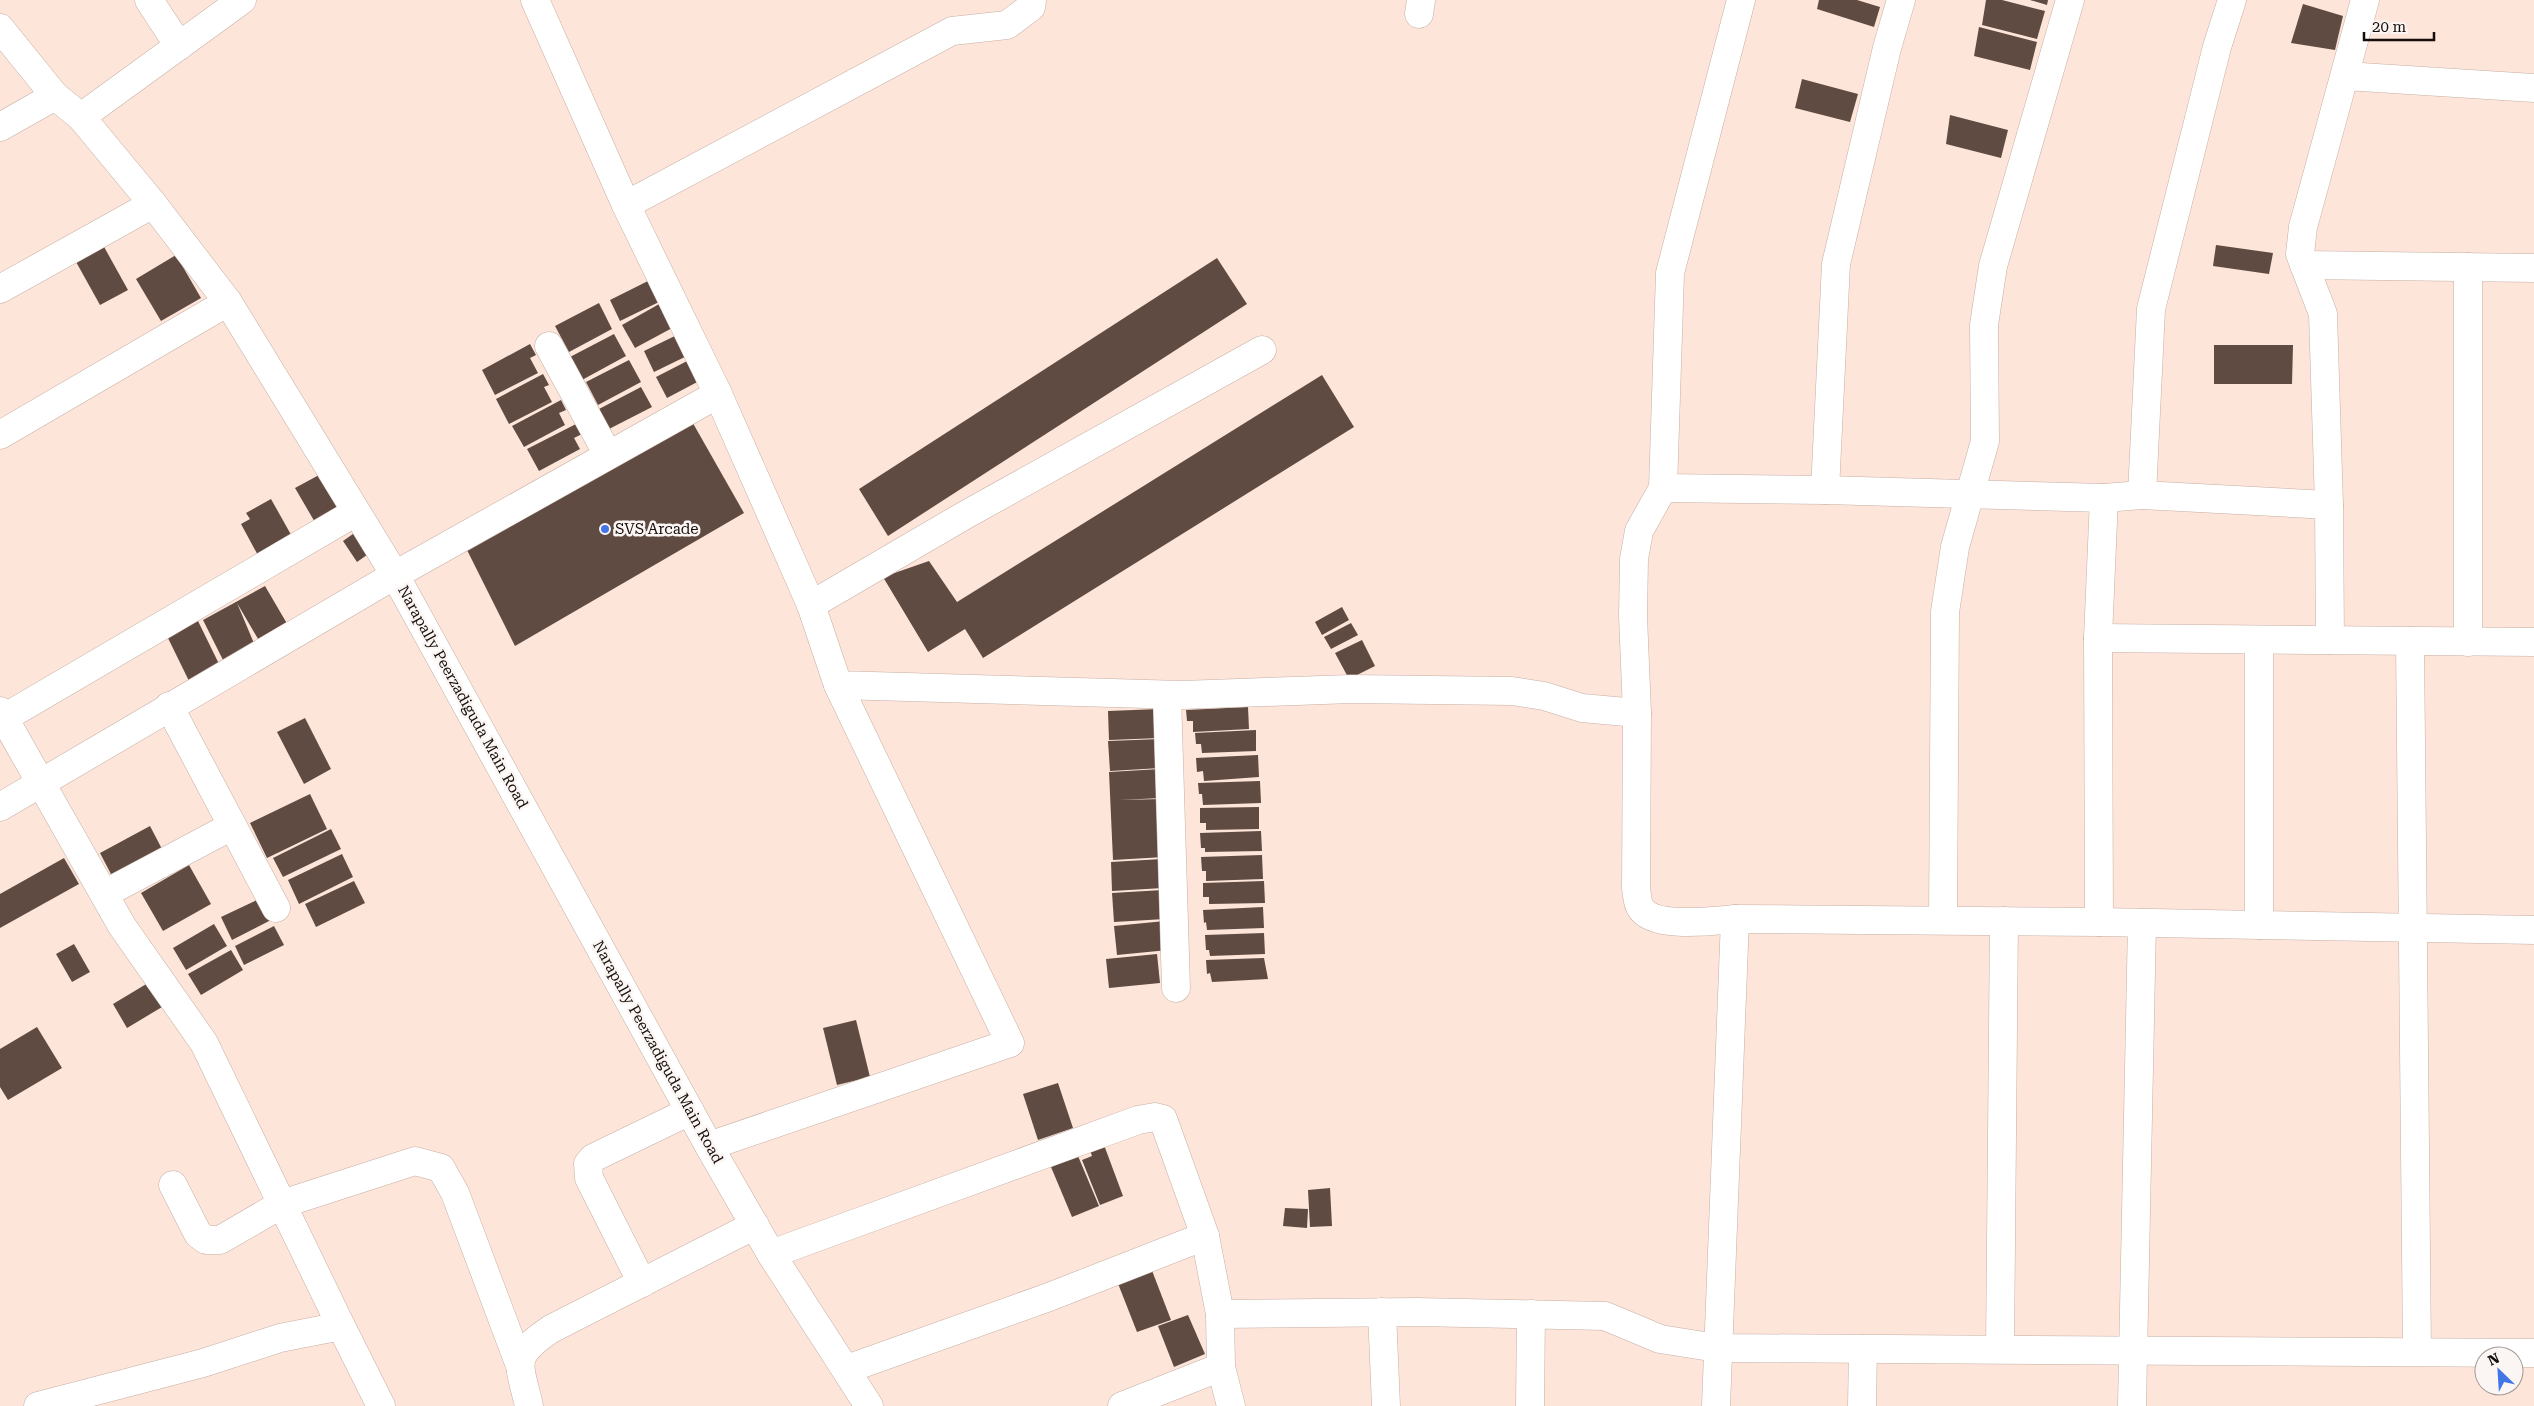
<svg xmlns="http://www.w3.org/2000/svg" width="2534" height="1406" viewBox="0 0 2534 1406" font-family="'Roboto Serif',serif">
	<rect width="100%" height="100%" fill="#fde5d9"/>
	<g fill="#5f4b42">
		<polygon points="1819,0 1857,0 1880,7 1874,27 1817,9"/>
		<polygon points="1986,0 2002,0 2045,11 2037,39 1982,25"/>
		<polygon points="2030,0 2048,0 2047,5"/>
		<polygon points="2303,4 2343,16 2335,50 2291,43"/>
		<polygon points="1979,27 2037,42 2030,70 1974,56"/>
		<polygon points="1802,79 1858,94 1850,122 1795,108"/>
		<polygon points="1950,115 2008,130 2001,158 1946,144"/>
		<polygon points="103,245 128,290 100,305 75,260"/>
		<polygon points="2216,245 2273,253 2269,274 2213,266"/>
		<polygon points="176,255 201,298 161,321 136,279"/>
		<polygon points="1217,258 1247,304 888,536 859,489"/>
		<polygon points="650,280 661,301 620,321 610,300"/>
		<polygon points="599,303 612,329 569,352 555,326"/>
		<polygon points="661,303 674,327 635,348 622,325"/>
		<polygon points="683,332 693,353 654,372 644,351"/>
		<polygon points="614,334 626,356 582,380 570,357"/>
		<polygon points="530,344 536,355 530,358 538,373 495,395 482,370"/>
		<polygon points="2214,345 2293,345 2292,384 2214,384"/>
		<polygon points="693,358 703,379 667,398 656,377"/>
		<polygon points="629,360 641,382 598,405 586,382"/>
		<polygon points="543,374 549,385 544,387 552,402 509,424 496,399"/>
		<polygon points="1322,375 1354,427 983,658 965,629 928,652 883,577 929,561 957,602"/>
		<polygon points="641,387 652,407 609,429 599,409"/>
		<polygon points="561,400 566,410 559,413 565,425 524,447 512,426"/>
		<polygon points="690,418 744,513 515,646 465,546"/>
		<polygon points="576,424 582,434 574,438 580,449 539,471 527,449"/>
		<polygon points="319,475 339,511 316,524 295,488"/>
		<polygon points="271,499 294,540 260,559 241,524 250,519 246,513"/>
		<polygon points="360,529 374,550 357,562 343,541"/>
		<polygon points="265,586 289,627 261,644 237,603 256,648 225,664 203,620"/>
		<polygon points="1342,607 1349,620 1322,635 1315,622"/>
		<polygon points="198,621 220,666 189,681 167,636"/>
		<polygon points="1351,623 1358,635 1331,649 1324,637"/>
		<polygon points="1362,640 1375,666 1349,679 1335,653"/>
		<polygon points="1248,707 1249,729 1193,732 1193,721 1187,721 1186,710"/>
		<polygon points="1159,709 1160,738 1109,740 1108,711"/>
		<polygon points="305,718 331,769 304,784 277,732"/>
		<polygon points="1256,730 1256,751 1202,753 1201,744 1196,744 1195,733"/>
		<polygon points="1160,739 1161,768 1110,771 1108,741"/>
		<polygon points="1258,755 1259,777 1204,781 1203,771 1197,772 1196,758"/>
		<polygon points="1160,769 1162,798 1119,800 1162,799 1164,857 1113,860 1109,772"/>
		<polygon points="1260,781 1261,803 1203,805 1202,794 1199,794 1198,783"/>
		<polygon points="310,794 327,829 267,858 250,823"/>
		<polygon points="1259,807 1259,829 1206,830 1206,823 1200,823 1200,808"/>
		<polygon points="150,826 162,849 112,876 100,853"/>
		<polygon points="331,829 341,849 283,877 273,858"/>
		<polygon points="1261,831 1262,851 1205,852 1205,848 1201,848 1200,833"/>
		<polygon points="342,854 353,877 299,904 288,880"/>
		<polygon points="1262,855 1263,879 1206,881 1206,871 1202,871 1201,857"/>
		<polygon points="64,858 79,884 0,928 0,894"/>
		<polygon points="1162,859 1163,888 1112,891 1111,862"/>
		<polygon points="189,865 211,904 163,931 141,893"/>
		<polygon points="354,881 365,903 316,927 305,904"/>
		<polygon points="1264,881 1265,903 1209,904 1209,897 1203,897 1203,883"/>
		<polygon points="1163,890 1165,919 1114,922 1112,893"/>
		<polygon points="261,898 271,920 232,940 221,917"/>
		<polygon points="1263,907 1264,928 1207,930 1206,922 1204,923 1203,910"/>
		<polygon points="1165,921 1168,950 1117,955 1114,926"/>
		<polygon points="214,924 227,946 186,970 173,948"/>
		<polygon points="274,926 284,945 244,965 235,946"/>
		<polygon points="1264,933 1265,954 1210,956 1209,950 1206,950 1205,935"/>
		<polygon points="74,944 90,972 72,982 56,954"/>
		<polygon points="231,950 243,970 201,995 188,974"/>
		<polygon points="1157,954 1160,983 1109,988 1106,959"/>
		<polygon points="1264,958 1268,979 1212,982 1210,973 1207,974 1206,960"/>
		<polygon points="153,980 167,1004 127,1028 113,1004"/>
		<polygon points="856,1020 870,1077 837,1085 823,1028"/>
		<polygon points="37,1027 62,1068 8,1100 0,1087 0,1049"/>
		<polygon points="1058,1083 1073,1128 1038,1140 1023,1094"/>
		<polygon points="1104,1145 1123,1196 1100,1205 1082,1160 1092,1156 1090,1150"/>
		<polygon points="1078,1156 1099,1206 1072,1217 1051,1167"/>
		<polygon points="1330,1188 1332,1226 1310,1227 1308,1190"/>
		<polygon points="1285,1208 1308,1209 1307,1228 1283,1226"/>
		<polygon points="1151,1268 1171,1320 1137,1332 1117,1281"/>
		<polygon points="1188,1315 1205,1354 1174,1367 1158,1326"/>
	</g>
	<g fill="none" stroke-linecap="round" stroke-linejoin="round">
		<defs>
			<g id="minor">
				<polyline points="149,0 179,46"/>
				<polyline points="535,0 626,205 718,394 811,605 838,685 1182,695 1351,689 1512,691 1544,696 1582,708 1637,713 1633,616 1634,559 1639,531 1663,488 1670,273 1741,0"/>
				<polyline points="1419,14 1421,0"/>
				<polyline points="0,28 55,96 81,117 153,204 228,302 395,575 709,1146 771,1254 869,1406"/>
				<polyline points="2345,76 2534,88"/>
				<polyline points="81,117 242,0"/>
				<polyline points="0,127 55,96"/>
				<polyline points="626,205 952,31 1007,25 1031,7 1032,0"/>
				<polyline points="2304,265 2534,268"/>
				<polyline points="0,289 153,204"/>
				<polyline points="549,346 608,455"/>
				<polyline points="0,435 228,302"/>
				<polyline points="1663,488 1825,490 2104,498 2142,495 2329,505"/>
				<polyline points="1825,490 1836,264 1887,48 1901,0"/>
				<polyline points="2142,495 2151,309 2217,47 2232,0"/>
				<polyline points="811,605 967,514 1262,350"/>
				<polyline points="2098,638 2534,642"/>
				<polyline points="2259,640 2259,925"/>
				<polyline points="2330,640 2329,505 2323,314 2300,254 2303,227 2365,0"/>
				<polyline points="2410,641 2417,1352"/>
				<polyline points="2468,642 2468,267"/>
				<polyline points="1167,695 1176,988"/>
				<polyline points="169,706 276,908"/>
				<polyline points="0,711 122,926 204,1043 341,1326"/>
				<path d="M1637,713L1636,888C1637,893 1637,902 1640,907C1652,929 1713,921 1735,919"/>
				<polyline points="4,718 356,512"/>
				<polyline points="0,807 395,575 718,394"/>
				<polyline points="104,894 232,826"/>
				<polyline points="1943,920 1945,612 1955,547 1985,441 1984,325 1993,266 2070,0"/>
				<polyline points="2099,922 2098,638 2104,498"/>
				<polyline points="709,1146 1010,1043 838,685"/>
				<polyline points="173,1185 198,1234 206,1240 220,1240 282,1204 415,1161 441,1168 455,1193 519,1363"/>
				<polyline points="771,1254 1138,1120 1155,1117 1163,1119 1205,1236 1220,1314 1221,1367 1231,1406"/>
				<polyline points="642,1283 589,1178 588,1164 593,1158 690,1111"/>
				<polyline points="1382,1312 1386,1406"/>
				<polyline points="1220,1314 1416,1312 1605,1316 1660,1339 1717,1348 2534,1353"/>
				<polyline points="2000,1349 2004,921"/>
				<polyline points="847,1369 1049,1297 1205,1236"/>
				<polyline points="38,1406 203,1363 280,1338 341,1326 381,1406"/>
				<path d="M529,1406C519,1362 510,1357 551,1329L755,1225"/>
				<polyline points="1122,1406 1221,1367"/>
				<polyline points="1530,1406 1531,1314"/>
				<polyline points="1716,1406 1735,919 2099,922 2534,930"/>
				<polyline points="1862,1406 1863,1349"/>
				<polyline points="2132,1406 2142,923"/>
			</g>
		</defs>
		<use href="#minor" stroke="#c6afa4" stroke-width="29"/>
		<use href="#minor" stroke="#fff" stroke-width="28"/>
	</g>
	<circle fill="#4275e6" stroke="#fbf6f4" stroke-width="2" cx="605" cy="529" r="5"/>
	<g text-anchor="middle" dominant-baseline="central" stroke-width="5" stroke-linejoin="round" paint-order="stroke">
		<g font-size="15" fill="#160e0b" stroke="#fbf6f4" text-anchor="start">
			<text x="615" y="529">SVS Arcade</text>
		</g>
		<g font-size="15" fill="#160e0b" stroke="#fbf6f4">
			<text transform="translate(463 697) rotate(61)">Narapally Peerzadiguda Main Road</text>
			<text transform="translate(658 1052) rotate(61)">Narapally Peerzadiguda Main Road</text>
		</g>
	</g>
	<g transform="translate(2499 1371) rotate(335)"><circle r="24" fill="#fbf6f4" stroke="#9f9997"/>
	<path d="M0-4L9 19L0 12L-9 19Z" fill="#4275e6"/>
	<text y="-8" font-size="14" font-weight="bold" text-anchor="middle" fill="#160e0b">N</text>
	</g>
	<path d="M2364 32v8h70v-8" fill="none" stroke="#160e0b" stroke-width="2.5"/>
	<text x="2372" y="32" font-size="15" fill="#160e0b" stroke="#fbf6f4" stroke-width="4" paint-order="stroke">20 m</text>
</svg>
